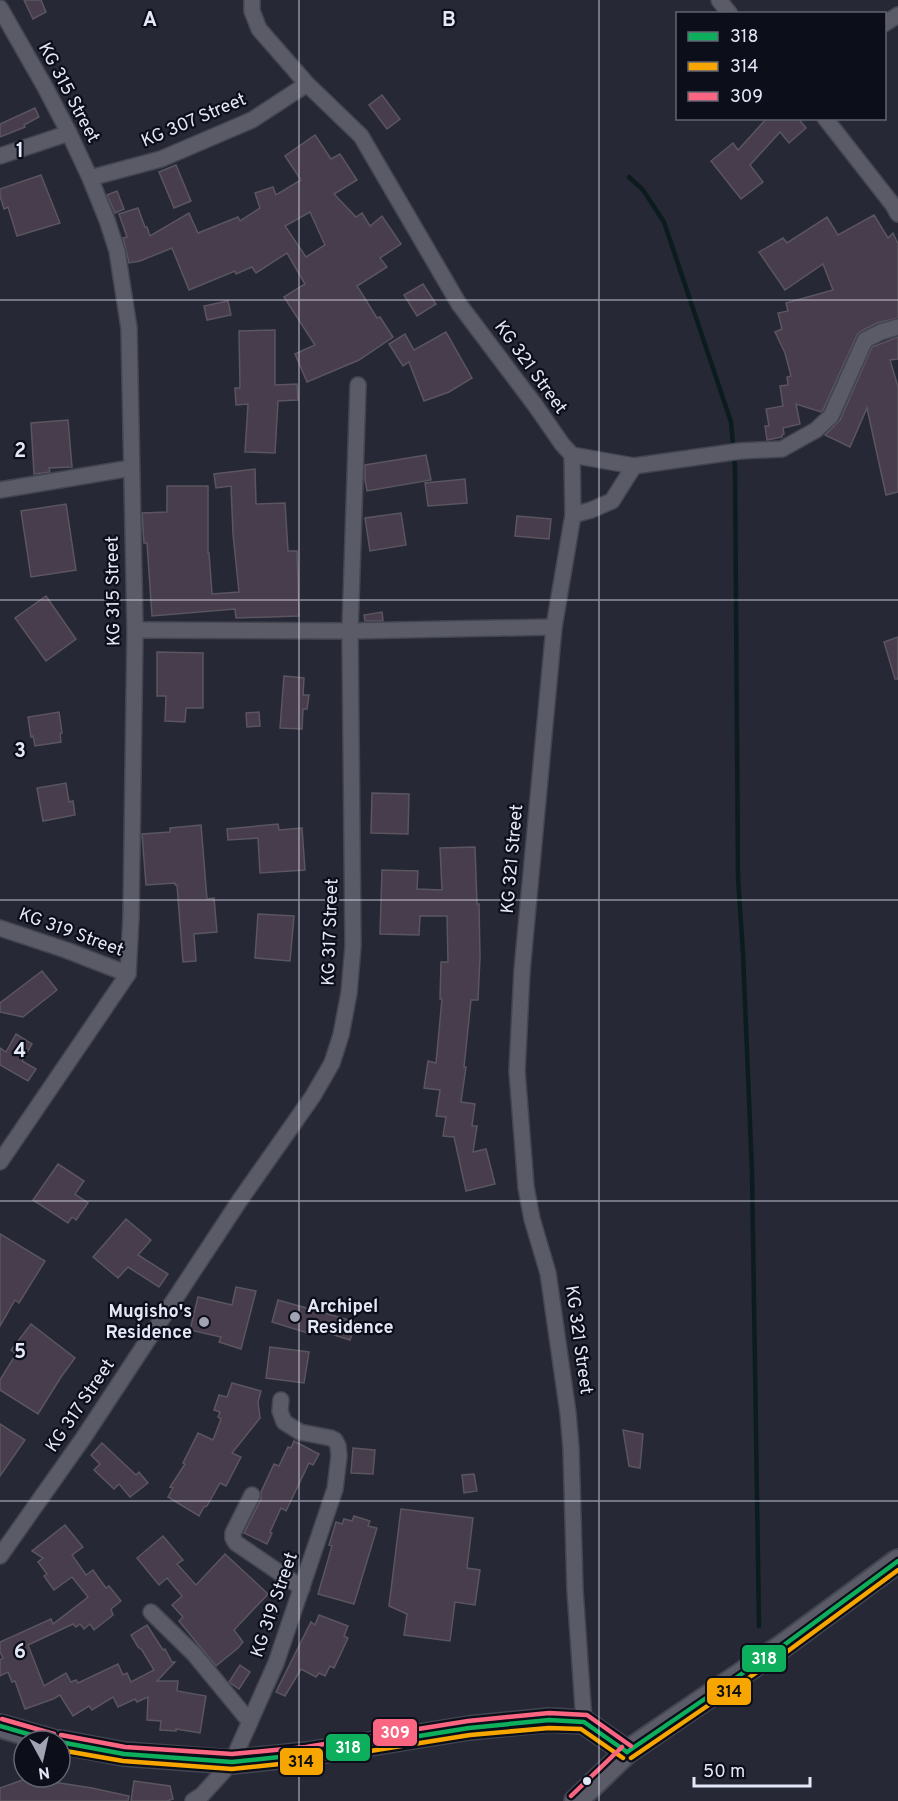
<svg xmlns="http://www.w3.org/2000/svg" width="898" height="1801" viewBox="0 0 898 1801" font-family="Overpass,sans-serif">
	<rect width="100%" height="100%" fill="#262836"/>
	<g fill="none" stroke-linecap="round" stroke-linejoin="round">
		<polyline stroke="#0c1c1e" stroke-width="4.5" points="629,177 643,190 664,222 731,422 735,467 738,877 743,954 752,1172 759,1626"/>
	</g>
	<g fill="#483d4c" stroke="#5a555f" stroke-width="1.5" fill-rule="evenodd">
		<polygon points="24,0 41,0 46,12 33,19"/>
		<polygon points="382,95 400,119 387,129 369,105"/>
		<polygon points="35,108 39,117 24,125 25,127 0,137 0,124"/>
		<polygon points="767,118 798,118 806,128 789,143 780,132 750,165 763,182 741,199 711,161 733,143 738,150"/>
		<path d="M315,135L331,159L340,154L357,180L334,194L356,217L362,213L370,226L382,216L401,244L380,258L387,267L357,286L377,318L380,317L393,337L359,360L307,382L295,354L315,345L284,297L305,284L287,253L256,273L252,267L236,274L235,271L189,290L172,248L140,261L129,263L123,238L127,237L119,214L138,208L145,227H147L150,236L189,213L198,233L238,217L240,221L260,208L255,193L273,187L276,195L301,180L285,156ZM310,212L325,245L306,257L285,226Z"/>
		<polygon points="176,165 191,201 174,208 159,172"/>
		<polygon points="41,175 60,223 17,236 8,207 4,209 0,196 0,189"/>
		<polygon points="117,191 124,209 115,213 107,195"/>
		<polygon points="874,215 888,238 893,233 898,244 898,318 877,323 861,331 857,335 823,410 821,412 796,404 800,424 783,428 784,434 782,435 782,437 767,440 765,426 769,426 766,409 783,406 780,386 788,385 787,377 791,376 785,353 775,332 782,329 778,313 788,311 786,303 833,290 823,264 785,290 759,252 783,238 787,243 827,217 838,235"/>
		<polygon points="423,284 436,304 417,316 404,295"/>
		<polygon points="228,301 231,315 207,320 204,306"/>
		<polygon points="275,330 275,385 297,384 298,400 278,401 275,453 245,452 248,404 236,405 235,388 240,388 239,331"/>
		<polygon points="446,332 472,378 449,392 424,401 409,362 403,366 389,344 405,334 414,350"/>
		<polygon points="898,337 898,359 890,360 898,387 898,492 886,495 867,408 850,447 825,435 840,420 872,347"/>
		<polygon points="68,420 72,467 49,468 50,472 34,474 31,423"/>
		<polygon points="426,455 431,480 367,491 365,480 365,465"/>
		<polygon points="255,469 256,504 285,503 288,551 297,551 299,616 236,618 235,609 152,616 147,543 144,543 142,513 167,512 167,486 208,486 208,553 209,553 212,594 239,592 233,534 231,486 216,488 214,474"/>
		<polygon points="465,479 467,503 428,506 425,483"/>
		<polygon points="66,504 76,570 31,577 21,511"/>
		<polygon points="401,513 406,545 370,551 365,518"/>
		<polygon points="517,516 551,519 549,539 515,536"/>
		<polygon points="46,596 76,639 46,661 15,618"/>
		<polygon points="382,612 383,621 365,621 364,615"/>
		<polygon points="898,637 898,679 895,679 884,642"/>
		<polygon points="157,652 203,653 203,708 186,708 185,722 165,721 166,696 157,696"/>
		<polygon points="284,676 304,678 303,695 309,695 307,709 303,709 302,729 280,728"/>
		<polygon points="59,712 62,733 60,734 61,742 35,746 33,736 31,737 28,717"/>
		<polygon points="259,712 260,726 247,727 246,713"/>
		<polygon points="66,783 69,802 73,801 75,815 43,821 37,788"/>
		<polygon points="372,793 409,794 408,834 371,833"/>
		<polygon points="278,824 279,830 302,828 305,870 260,873 258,838 228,840 227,829"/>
		<polygon points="201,825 207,899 214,898 217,932 194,934 196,961 183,962 177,885 175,885 175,883 146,885 142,834 170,832 170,828"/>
		<polygon points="475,847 477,904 479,904 480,957 478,1000 471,1000 464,1067 466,1067 461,1102 475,1104 472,1126 477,1126 473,1152 486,1149 495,1184 466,1191 454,1137 443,1136 446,1117 436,1116 440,1090 424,1088 428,1061 436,1063 442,999 440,999 441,962 448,962 447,916 420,916 419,935 380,934 382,870 418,871 417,889 442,890 440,848"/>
		<polygon points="258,914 294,916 290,961 255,958"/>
		<polygon points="42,971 57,990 23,1017 0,1012 0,1003"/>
		<polygon points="16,1034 32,1044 22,1061 36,1069 28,1081 0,1065 0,1048 6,1052"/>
		<polygon points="58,1164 84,1181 75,1194 88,1203 76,1220 72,1217 68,1223 33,1200"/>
		<polygon points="126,1219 151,1240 138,1255 168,1274 159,1287 128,1267 118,1278 93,1257"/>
		<polygon points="0,1234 45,1261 19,1303 15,1300 0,1326"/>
		<polygon points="236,1287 256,1291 241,1349 219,1342 221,1337 190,1330 198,1297 232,1305"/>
		<polygon points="278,1300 356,1322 350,1340 312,1328 311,1334 272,1322"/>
		<polygon points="31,1324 75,1358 61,1377 38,1414 0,1390 0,1380 16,1354 11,1350"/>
		<polygon points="270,1347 309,1352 304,1383 266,1378"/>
		<polygon points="232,1383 261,1391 258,1402 260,1418 232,1453 241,1457 226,1486 220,1483 207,1506 204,1507 199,1516 168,1497 173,1488 170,1487 185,1464 183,1463 198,1433 213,1440 221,1419 218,1417 220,1412 214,1410 219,1395 227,1397"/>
		<polygon points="0,1424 25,1440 0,1476"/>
		<polygon points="623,1430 643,1434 640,1468 629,1466"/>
		<polygon points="294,1441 319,1454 313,1465 309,1463 286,1511 281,1508 270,1532 272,1533 267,1544 244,1533 261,1499 261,1492 274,1464 279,1466 288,1447 291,1448"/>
		<polygon points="102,1443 136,1475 139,1472 148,1483 130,1497 119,1484 114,1489 94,1470 100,1464 91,1455"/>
		<polygon points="353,1448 375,1450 373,1474 351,1473"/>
		<polygon points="474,1474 477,1491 464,1493 462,1475"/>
		<polygon points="401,1509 473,1518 467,1568 480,1570 475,1605 455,1602 450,1641 404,1635 407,1614 389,1606"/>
		<polygon points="354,1516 370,1521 368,1526 377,1528 354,1604 318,1594 332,1546 329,1545 336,1522 342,1524 344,1519 352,1521"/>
		<polygon points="65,1525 83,1547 72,1555 86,1575 93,1570 106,1588 109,1586 121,1601 111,1609 113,1615 94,1630 90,1624 84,1629 80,1624 76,1627 73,1624 28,1645 44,1686 66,1673 71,1682 76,1680 78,1683 118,1664 123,1675 127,1673 131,1682 154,1670 142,1650 138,1647 131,1635 147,1625 163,1650 165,1649 172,1662 175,1662 157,1681 178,1681 177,1691 206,1696 200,1733 176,1729 176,1731 160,1730 161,1721 147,1720 148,1697 137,1702 135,1699 118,1707 113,1697 92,1710 89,1706 73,1716 60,1695 53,1699 25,1709 15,1681 12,1682 8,1672 0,1676 0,1660 3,1658 0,1652 0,1642 51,1619 53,1624 88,1597 72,1577 54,1590 44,1576 47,1574 38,1562 43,1558 32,1551"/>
		<polygon points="163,1536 183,1560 177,1564 196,1585 225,1554 268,1594 234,1630 243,1642 238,1648 216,1666 179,1621 183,1617 172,1605 182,1596 167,1578 159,1585 137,1558"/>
		<polygon points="319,1615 348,1626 344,1636 348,1638 334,1668 330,1666 325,1676 319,1673 316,1677 301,1669 285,1696 276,1692 311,1622 315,1625"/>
		<polygon points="240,1665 250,1672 239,1689 229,1682"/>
		<polygon points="28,1778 92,1788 129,1796 128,1801 0,1801 0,1788"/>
		<polygon points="134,1781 170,1786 173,1799 167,1801 131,1801"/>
	</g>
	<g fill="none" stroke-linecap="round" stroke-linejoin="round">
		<defs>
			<g id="street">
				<polyline points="252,0 252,11 259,29 307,84 361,136 459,304 535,405 562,444 572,455 573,515 554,627 522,971 517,1071 526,1187 532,1219 548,1273 568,1413 571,1448 575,1590 584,1722"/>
				<polyline points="719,0 730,14"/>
				<polyline points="0,8 45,87 69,133 90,178 107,220 117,251 129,328 135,630 131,917 128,974 0,1162"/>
				<polyline points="884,24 898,15"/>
				<polyline points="825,118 893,205 898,214"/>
				<polyline points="0,156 69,133"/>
				<polyline points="90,178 161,159 252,120 307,84"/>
				<polyline points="572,455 634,466 740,451 782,449 816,430 831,416 865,340 881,332 898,327"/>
				<polyline points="0,490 131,468"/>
				<polyline points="573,515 591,510 612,501 634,466"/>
				<polyline points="135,630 350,631 554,627"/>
				<polyline points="0,928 66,950 128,974"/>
				<polyline points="252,1495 233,1533 233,1538 236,1543 302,1588"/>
				<polyline points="0,1556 84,1437 240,1200 313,1096 332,1063 341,1035 349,993 353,946 350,631 358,385"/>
				<polyline points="151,1612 194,1654 250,1722"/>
				<polyline points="193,1801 202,1795 232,1762 276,1663 335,1489 339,1456 338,1446 335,1440 331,1438 300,1432 284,1422 280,1411 281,1400"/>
			</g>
			<g id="secondary">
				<polyline points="0,1726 52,1741"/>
				<polyline points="60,1742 124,1754 232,1762 307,1754 469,1728 549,1720 584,1722 627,1752"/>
				<polyline points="576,1801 627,1752 784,1645 898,1561"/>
			</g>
		</defs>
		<use href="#street" stroke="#434551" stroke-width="18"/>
		<use href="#secondary" stroke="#434551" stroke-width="26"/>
		<use href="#street" stroke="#5a5b66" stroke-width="15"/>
		<use href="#secondary" stroke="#5a5b66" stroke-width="22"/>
		<defs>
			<g id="bus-1">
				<polyline points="0,1726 52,1741"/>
				<polyline points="60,1742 124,1754 232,1762 307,1754 469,1728 549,1720 584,1722 627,1752"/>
				<polyline points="627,1752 784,1645 898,1561"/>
			</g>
			<g id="bus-2">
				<polyline points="60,1750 123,1761 232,1769 308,1761 470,1735 549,1728 581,1729 623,1758"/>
				<polyline points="631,1758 788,1651 898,1570"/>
			</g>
			<g id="bus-3">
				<polyline points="2,1719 54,1734"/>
				<polyline points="61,1735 125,1747 232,1754 306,1747 468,1721 549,1713 587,1715 631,1746"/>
				<polyline points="571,1796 622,1747"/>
			</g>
		</defs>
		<use href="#bus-1" stroke="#0c0e19" stroke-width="9"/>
		<use href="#bus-2" stroke="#0c0e19" stroke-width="9"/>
		<use href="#bus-3" stroke="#0c0e19" stroke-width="9"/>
		<use href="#bus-1" stroke="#0daf5c" stroke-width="4.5"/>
		<use href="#bus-2" stroke="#f7a600" stroke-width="4.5"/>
		<use href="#bus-3" stroke="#fa6682" stroke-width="4.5"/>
	</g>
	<path fill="none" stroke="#e4e7f8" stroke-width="1.5" stroke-opacity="0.55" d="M299,0V1801M599,0V1801M0,300H898M0,600H898M0,900H898M0,1201H898M0,1501H898"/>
	<g fill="#a2a4b4" stroke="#0c0e19" stroke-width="2">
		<circle cx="295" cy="1317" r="6"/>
		<circle cx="204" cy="1322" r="6"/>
	</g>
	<circle fill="#e4e7f8" stroke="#0c0e19" stroke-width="2" cx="587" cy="1781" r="5"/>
	<g text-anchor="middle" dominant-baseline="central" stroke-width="4.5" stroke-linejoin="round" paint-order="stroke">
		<g font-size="18" fill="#e4e7f8" stroke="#0c0e19">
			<text transform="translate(68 93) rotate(62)">KG 315 Street</text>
			<text transform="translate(194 121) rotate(-23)">KG 307 Street</text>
			<text transform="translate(530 368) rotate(54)">KG 321 Street</text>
			<text transform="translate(114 591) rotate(-91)">KG 315 Street</text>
			<text transform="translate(513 859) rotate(-85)">KG 321 Street</text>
			<text transform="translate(331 932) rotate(-88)">KG 317 Street</text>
			<text transform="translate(71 933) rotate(20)">KG 319 Street</text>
			<text transform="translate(578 1340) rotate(82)">KG 321 Street</text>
			<text transform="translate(81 1406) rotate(-56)">KG 317 Street</text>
			<text transform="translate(275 1605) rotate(-71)">KG 319 Street</text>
		</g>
		<g font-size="18" font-weight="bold" fill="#e4e7f8" stroke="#0c0e19" text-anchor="start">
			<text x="307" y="1307">Archipel<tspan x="307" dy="21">Residence</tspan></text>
			<text x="192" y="1312" text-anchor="end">Mugisho's<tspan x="192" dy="21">Residence</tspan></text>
		</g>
	</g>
	<g font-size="20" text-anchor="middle" font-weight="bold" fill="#e4e7f8" stroke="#0c0e19" stroke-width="4.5" stroke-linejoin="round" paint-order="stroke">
		<text x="150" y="26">A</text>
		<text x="449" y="26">B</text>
		<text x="20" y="157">1</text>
		<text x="20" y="457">2</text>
		<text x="20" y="757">3</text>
		<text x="20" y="1057">4</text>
		<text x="20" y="1358">5</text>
		<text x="20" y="1658">6</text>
	</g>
	<g stroke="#0c0e19" stroke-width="2">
		<rect x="741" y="1644" width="46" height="29" rx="6" fill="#0daf5c"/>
		<rect x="706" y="1677" width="46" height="29" rx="6" fill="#f7a600"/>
		<rect x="372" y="1718" width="46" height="29" rx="6" fill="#fa6682"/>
		<rect x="325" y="1733" width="46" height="29" rx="6" fill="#0daf5c"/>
		<rect x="279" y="1747" width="45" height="29" rx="6" fill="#f7a600"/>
	</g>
	<g font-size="16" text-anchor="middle" font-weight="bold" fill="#fff">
		<text x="764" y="1664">318</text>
		<text x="395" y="1738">309</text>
		<text x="348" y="1753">318</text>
	</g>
	<g font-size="16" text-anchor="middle" font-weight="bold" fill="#111">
		<text x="729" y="1697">314</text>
		<text x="301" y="1767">314</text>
	</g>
	<rect x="676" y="12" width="210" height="108" fill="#0c0e19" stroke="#626572" stroke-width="1.5"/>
	<rect x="688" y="32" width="30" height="9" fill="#0daf5c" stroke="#626572" stroke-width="1.5"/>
	<text x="730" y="42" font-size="18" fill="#e4e7f8">318</text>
	<rect x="688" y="62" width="30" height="9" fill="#f7a600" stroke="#626572" stroke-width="1.5"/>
	<text x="730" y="72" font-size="18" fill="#e4e7f8">314</text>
	<rect x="688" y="92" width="30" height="9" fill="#fa6682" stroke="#626572" stroke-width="1.5"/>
	<text x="730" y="102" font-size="18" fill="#e4e7f8">309</text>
	<g transform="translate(42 1759) rotate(172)"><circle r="28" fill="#0c0e19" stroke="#626572" stroke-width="1.5"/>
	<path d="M0-4.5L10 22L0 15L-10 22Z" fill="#a2a4b4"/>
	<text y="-9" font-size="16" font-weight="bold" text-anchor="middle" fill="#e4e7f8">N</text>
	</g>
	<path d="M694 1777v9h116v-9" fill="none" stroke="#e4e7f8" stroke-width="3"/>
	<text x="703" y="1777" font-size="18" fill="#e4e7f8" stroke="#0c0e19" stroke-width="4.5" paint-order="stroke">50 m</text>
</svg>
